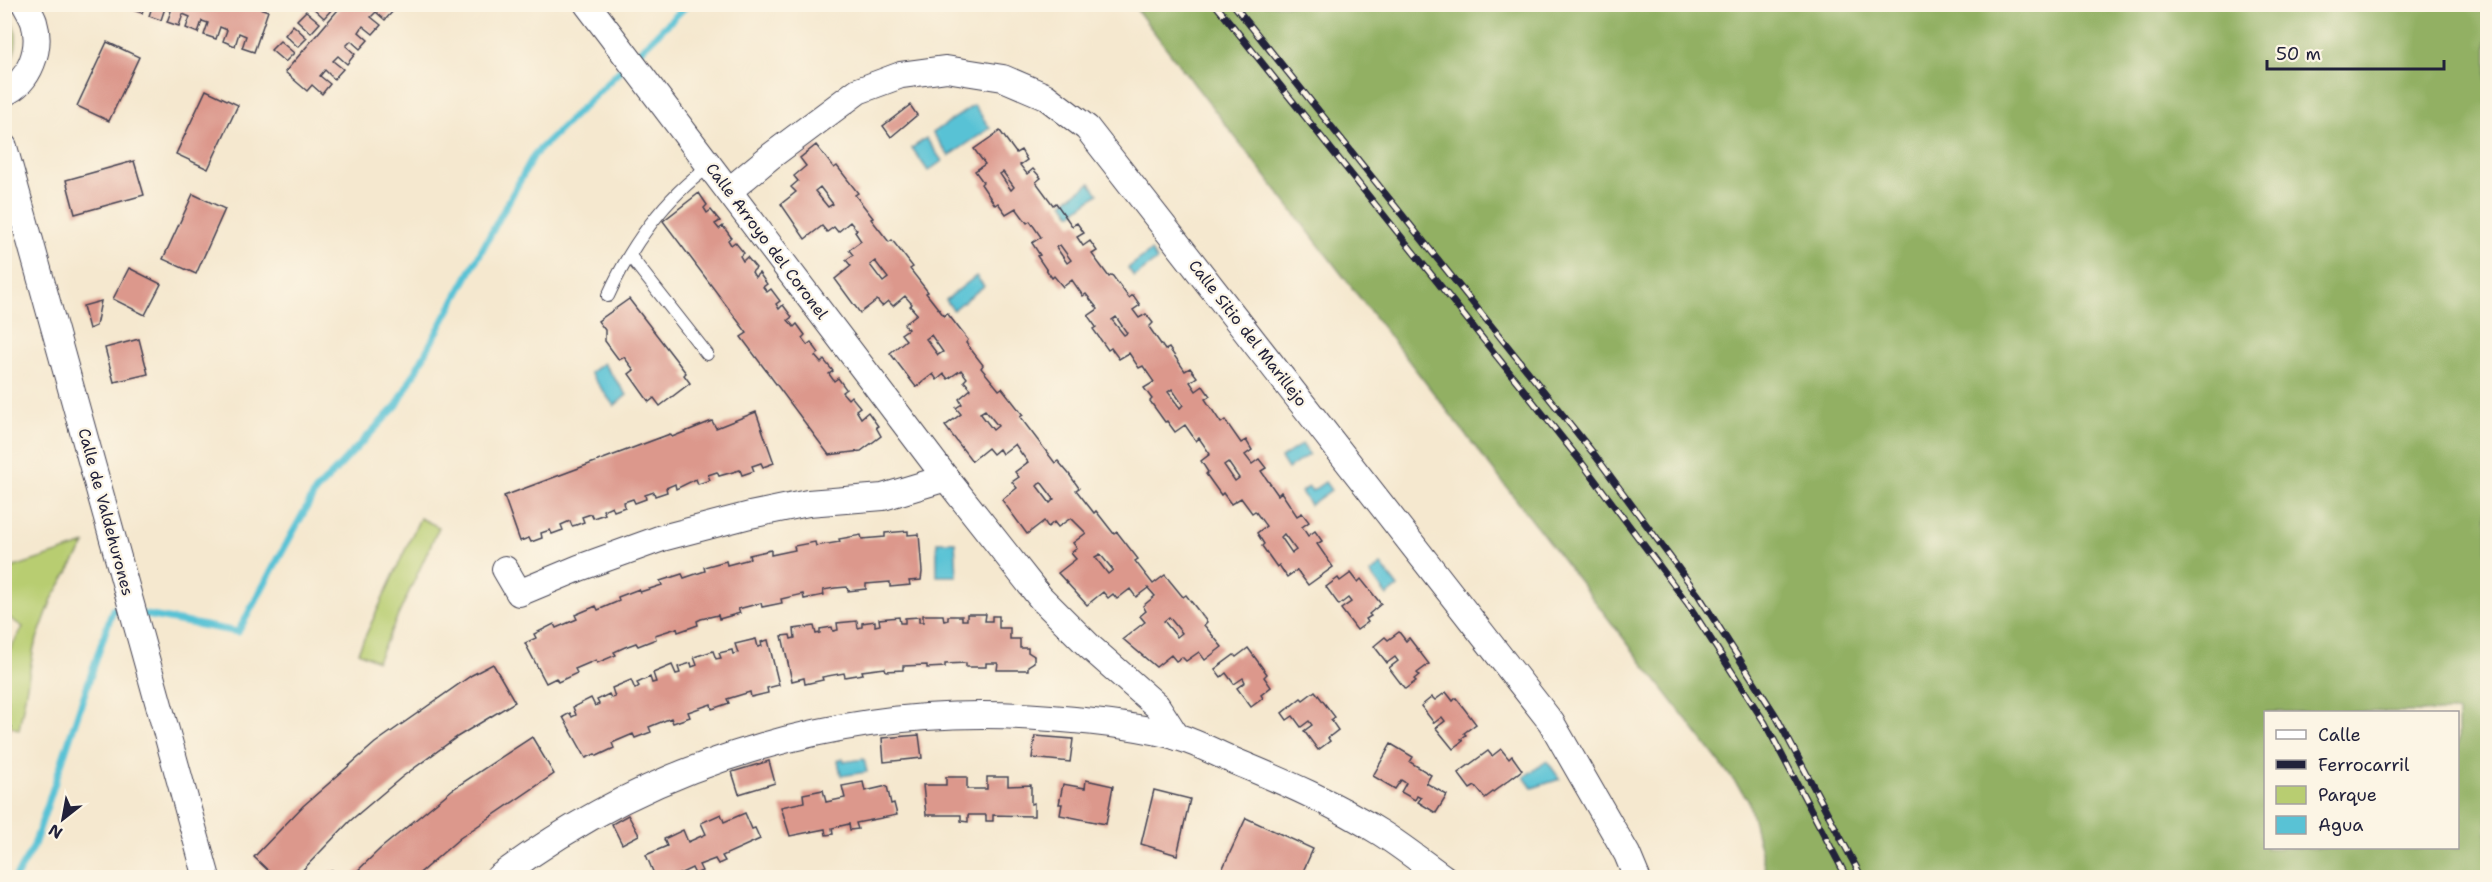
<svg xmlns="http://www.w3.org/2000/svg" width="2492" height="882" viewBox="0 0 2492 882" font-family="'Shantell Sans',sans-serif">
	<rect width="100%" height="100%" fill="#fcf5e5"/>
	<filter id="ink" filterUnits="userSpaceOnUse"><feTurbulence type="fractalNoise" baseFrequency=".0167" numOctaves="2"/><feDisplacementMap in="SourceGraphic" scale="12" xChannelSelector="R" yChannelSelector="G"/><feConvolveMatrix kernelMatrix="1 2 1 2 8 2 1 2 1" color-interpolation-filters="sRGB"/></filter>
	<filter id="wash" filterUnits="userSpaceOnUse"><feTurbulence type="fractalNoise" baseFrequency=".008" numOctaves="4" result="noise"/><feDisplacementMap in="SourceGraphic" scale="24" xChannelSelector="R" yChannelSelector="G"/><feGaussianBlur stdDeviation="1.35" result="paint"/><feColorMatrix in="noise" values="0 0 0 0 0 0 0 0 0 0 0 0 0 0 0 0 0 1.4 0 .05"/><feComposite in="paint" operator="in"/></filter>
	<g filter="url(#wash)">
		<rect width="100%" height="100%" fill="#f5e8cf"/>
		<g fill="#b8cd71" stroke="#6d7856" stroke-width="1.5">
			<path d="M5,11C21,30 19,51 5,70Z"/>
			<polygon points="420,518 439,527 377,661 358,652"/>
			<path d="M85,544L52,599L34,647L19,730L5,723C12,703 0,682 5,661C8,650 17,638 23,627L5,615V570Z"/>
		</g>
		<path fill="#92b063" stroke="#5a694f" stroke-width="1.5" fill-rule="evenodd" d="M1133,5H2487V877H1767L1748,799ZM2266,712H2458V848H2266Z"/>
		<g fill="#59c2d5" stroke="#3e7288" stroke-width="1.5">
			<polygon points="974,105 990,128 949,156 933,133"/>
			<polygon points="926,138 942,161 928,171 912,148"/>
			<polygon points="1090,183 1098,194 1071,214 1063,202"/>
			<polygon points="1151,251 1157,260 1134,277 1128,268"/>
			<polygon points="976,276 984,286 953,310 946,300"/>
			<polygon points="603,363 627,395 614,406 590,373"/>
			<polygon points="1302,444 1309,454 1288,469 1281,458"/>
			<polygon points="1325,482 1331,490 1310,505 1301,492 1309,487 1312,491"/>
			<polygon points="937,542 955,542 957,576 937,576"/>
			<polygon points="1381,565 1398,587 1387,596 1370,573"/>
			<polygon points="843,759 844,762 864,759 867,772 841,776 838,760"/>
			<polygon points="1547,761 1560,779 1532,788 1524,777"/>
		</g>
		<g fill="none" stroke-linecap="round" stroke-linejoin="round">
			<g stroke="#59c2d5" stroke-width="7">
				<polyline points="141,614 238,632 315,492 397,405 534,155 688,4"/>
				<polyline points="15,878 33,848 113,609 127,612"/>
			</g>
		</g>
		<g id="blocks">
			<g fill="#dc988c" fill-rule="evenodd">
				<polygon points="131,4 145,4 142,13 130,9"/>
				<polygon points="153,4 249,4 268,11 254,52 242,48 246,36 239,33 235,46 223,41 227,30 220,27 216,39 204,35 208,23 202,21 198,33 186,28 190,17 183,14 179,26 167,22 171,11 165,8 161,20 149,16"/>
				<polygon points="309,4 329,4 333,8 324,18"/>
				<polygon points="343,4 388,4 394,10 385,20 376,12 371,17 381,25 373,34 363,26 359,32 368,40 360,49 351,41 346,46 355,54 347,64 338,56 333,61 343,69 334,79 325,70 320,76 330,84 322,94 312,85 307,91 285,72"/>
				<polygon points="306,11 320,23 311,33 297,20"/>
				<polygon points="293,25 307,38 298,47 285,35"/>
				<polygon points="280,41 294,53 285,62 271,50"/>
				<polygon points="107,42 139,57 109,121 77,106"/>
				<polygon points="206,90 238,105 208,169 176,154"/>
				<polygon points="910,105 917,115 891,137 883,126"/>
				<path d="M1000,131L1016,153L1021,150L1027,160L1020,165L1027,174L1033,169L1041,178L1036,182L1053,205L1056,203L1072,226L1077,223L1084,233L1077,237L1083,246L1090,241L1097,251L1092,254L1109,277L1112,275L1129,298L1133,295L1140,305L1133,310L1139,318L1146,314L1153,323L1149,327L1165,350L1169,348L1185,371L1190,368L1197,377L1190,382L1196,391L1203,386L1210,396L1205,399L1221,423L1225,420L1241,443L1246,440L1252,450L1245,455L1252,464L1259,459L1266,468L1261,471L1278,495L1281,492L1297,516L1302,513L1309,522L1302,527L1308,536L1315,531L1322,541L1317,544L1333,567L1308,585L1297,570L1287,577L1279,565L1277,567L1262,546L1264,544L1257,533L1266,526L1255,511L1252,513L1241,498L1231,504L1223,493L1221,495L1206,474L1208,472L1201,461L1210,454L1199,438L1196,441L1185,425L1175,432L1167,421L1165,422L1150,401L1152,399L1144,388L1154,382L1143,366L1139,368L1129,353L1119,359L1111,348L1108,350L1093,329L1096,327L1088,316L1098,309L1086,294L1083,296L1072,280L1063,287L1054,276L1052,278L1037,256L1040,255L1032,243L1041,237L1030,221L1027,223L1016,208L1006,214L998,203L995,205L981,184L983,182L975,171L985,164L974,149ZM1003,172L1014,187L1011,190L1000,174ZM1060,245L1071,260L1067,263L1056,247ZM1116,317L1127,333L1124,335L1112,320ZM1172,389L1183,405L1180,408L1168,392ZM1228,462L1239,478L1235,481L1224,465ZM1284,534L1296,550L1292,553L1281,537Z"/>
				<path d="M816,145L834,168L837,166L858,193L855,195L873,218L871,219L889,242L892,240L913,267L910,269L928,292L926,293L944,316L947,313L968,340L966,343L983,365L981,368L999,390L1002,388L1023,415L1020,417L1055,463L1058,461L1069,474L1079,488L1076,490L1094,513L1096,511L1114,534L1117,532L1138,559L1135,561L1153,584L1165,575L1183,597L1186,595L1207,622L1204,625L1222,647L1205,660L1199,652L1186,661L1182,657L1176,661L1171,655L1156,667L1123,639L1145,622L1140,616L1146,611L1143,606L1155,596L1148,588L1136,597L1130,589L1117,599L1113,594L1108,598L1103,592L1087,605L1058,573L1076,559L1071,553L1077,548L1073,543L1086,533L1071,518L1058,527L1054,522L1048,527L1044,521L1027,534L1002,500L1017,488L1012,482L1019,477L1015,472L1028,462L1021,453L1015,444L1002,454L999,449L993,454L988,448L972,461L945,426L961,414L956,408L962,404L959,399L971,389L964,381L967,378L961,370L948,379L944,374L937,380L933,374L916,387L890,353L906,340L901,334L908,329L904,324L917,314L910,306L912,304L905,296L893,306L888,301L882,306L877,300L860,313L835,279L851,266L846,260L853,255L849,250L861,241L855,232L857,230L850,222L838,232L834,227L827,232L822,226L805,239L781,204L796,192L791,187L798,181L794,176L806,166L800,158ZM820,187L833,204L828,207L815,191ZM875,261L888,278L883,282L870,265ZM931,335L943,352L938,355L926,339ZM985,410L998,426L993,430L980,413ZM1041,482L1054,499L1050,503L1037,486ZM1100,554L1113,570L1108,574L1095,557ZM1169,617L1182,633L1177,637L1164,621Z"/>
				<polygon points="134,161 144,195 75,214 66,180"/>
				<polygon points="699,193 707,205 704,208 707,213 711,210 720,221 715,224 719,229 723,226 731,237 728,240 731,245 735,242 744,253 740,256 743,261 747,257 756,268 752,272 755,277 759,273 767,284 763,287 767,292 771,289 780,301 776,304 779,309 783,305 792,317 788,320 794,327 797,324 805,335 802,338 807,345 811,342 819,353 815,356 821,363 824,360 833,371 829,374 834,381 838,378 846,389 842,392 848,399 851,396 860,407 856,410 861,418 868,412 878,426 876,427 881,436 861,451 829,455 741,337 747,333 663,221"/>
				<polygon points="193,194 225,209 196,274 163,259"/>
				<polygon points="129,268 161,284 145,315 113,299"/>
				<polygon points="629,299 686,373 684,375 690,383 660,406 654,398 649,402 629,374 634,370 624,357 619,360 605,341 605,330 598,321"/>
				<polygon points="101,301 96,326 89,329 83,306"/>
				<polygon points="139,339 148,374 114,382 105,348"/>
				<polygon points="756,412 774,463 763,467 761,463 752,466 754,471 742,475 740,470 719,476 717,472 708,475 710,480 698,484 696,479 676,489 675,484 666,488 667,492 655,496 654,492 645,495 646,499 635,503 633,499 624,502 625,507 614,511 612,506 603,510 605,514 593,518 591,514 582,517 584,522 576,525 572,526 570,521 561,525 563,530 552,534 550,530 541,533 542,538 531,542 529,538 520,541 504,496 670,434 672,437 712,421 716,428"/>
				<polygon points="908,531 908,535 919,534 922,572 921,580 909,581 910,585 890,587 890,582 866,584 866,589 848,591 847,587 835,588 823,590 824,595 804,599 803,594 781,599 782,603 762,607 761,603 738,609 740,613 719,619 718,615 701,619 697,621 698,625 678,632 677,628 655,635 656,639 638,646 636,643 625,647 614,652 616,655 597,663 596,660 575,669 577,673 558,682 556,678 546,683 525,643 536,638 534,634 554,624 556,628 577,619 575,615 596,606 598,610 619,601 618,597 639,589 640,592 662,585 660,581 682,574 684,578 705,571 704,567 726,561 727,565 750,559 749,555 771,550 771,555 795,550 794,546 815,542 816,546 840,542 839,539 861,535 862,539 885,537 885,533"/>
				<polygon points="1351,573 1358,582 1361,579 1381,604 1369,614 1371,616 1366,619 1368,622 1357,630 1341,609 1351,602 1348,598 1339,605 1326,587 1338,578 1340,581"/>
				<polygon points="967,614 986,614 985,621 992,621 992,616 999,616 999,628 1010,628 1010,639 1020,639 1020,648 1028,648 1028,652 1034,656 1034,662 1028,666 1028,670 997,670 998,663 986,663 986,667 966,667 966,663 945,664 945,667 927,668 927,665 903,666 903,670 886,671 885,668 862,671 863,674 845,677 844,673 822,677 823,680 805,684 804,678 792,681 782,636 790,635 791,639 795,638 794,629 814,626 816,634 820,633 820,629 832,627 833,631 838,630 837,623 857,621 858,628 862,627 862,623 875,621 875,626 880,625 879,619 899,617 900,623 905,623 905,618 919,617 919,622 923,622 923,615 943,615 944,621 948,620 948,616 962,616 962,620 967,620"/>
				<polygon points="1399,632 1406,641 1409,638 1429,664 1417,673 1419,675 1414,679 1416,681 1405,689 1389,668 1398,661 1395,657 1387,663 1374,646 1385,637 1388,640"/>
				<polygon points="756,639 758,647 762,646 761,642 768,640 779,685 767,688 768,693 751,697 750,692 727,699 729,703 712,709 711,704 688,712 690,717 673,723 671,718 649,727 651,732 635,738 633,734 612,743 614,748 597,756 595,754 586,758 563,717 570,713 572,717 576,715 573,707 591,698 595,706 599,704 597,700 609,694 611,698 615,697 612,688 631,680 635,689 639,686 637,683 650,677 652,683 656,682 653,673 672,665 676,674 680,673 678,667 691,663 692,667 697,665 694,657 713,651 716,659 721,658 719,653 732,650 733,654 738,653 735,644"/>
				<polygon points="1248,648 1267,674 1264,677 1271,687 1261,695 1263,698 1251,707 1237,688 1245,682 1243,678 1234,684 1226,673 1221,677 1215,669 1234,655 1236,657"/>
				<polygon points="493,664 515,702 457,737 402,777 350,821 295,878 276,878 254,857 303,806 375,743 472,675"/>
				<polygon points="1315,691 1335,717 1331,720 1338,730 1328,738 1330,741 1318,750 1304,731 1312,725 1309,721 1301,727 1293,716 1287,720 1282,713 1301,698 1303,700"/>
				<polygon points="1446,692 1453,701 1456,698 1476,724 1464,733 1466,735 1461,739 1463,741 1453,749 1436,728 1445,721 1442,717 1434,723 1421,706 1432,697 1435,700"/>
				<polygon points="4,722 12,727 4,741"/>
				<polygon points="919,735 922,758 884,762 882,738"/>
				<polygon points="1035,736 1073,739 1070,762 1032,758"/>
				<polygon points="532,737 554,774 460,838 414,878 350,878 380,849 453,789"/>
				<polygon points="1391,744 1413,757 1410,762 1431,775 1426,783 1447,795 1436,813 1418,802 1421,798 1417,796 1415,800 1401,792 1406,783 1401,780 1395,789 1373,776"/>
				<polygon points="1501,749 1509,759 1512,756 1522,770 1485,798 1475,786 1470,789 1458,773 1488,751 1492,756"/>
				<polygon points="769,761 775,783 739,794 732,772"/>
				<polygon points="946,777 967,777 967,789 987,789 987,777 1008,777 1008,786 1031,785 1031,804 1034,803 1034,816 993,815 993,821 986,821 986,815 968,815 968,822 961,821 961,815 926,815 923,785 946,785"/>
				<polygon points="1086,780 1113,786 1106,824 1060,815 1062,804 1059,804 1063,784 1085,788"/>
				<polygon points="863,782 865,791 887,786 891,804 894,803 897,815 856,823 858,829 850,830 849,824 832,828 833,834 826,835 825,829 790,836 781,807 804,802 803,794 823,790 826,802 845,798 842,786"/>
				<polygon points="1154,790 1190,799 1177,855 1141,844"/>
				<polygon points="745,813 752,829 755,828 760,839 722,856 725,861 718,864 715,859 699,865 702,871 695,874 692,868 671,878 658,878 656,873 654,874 646,855 667,846 664,839 683,830 688,842 706,834 701,823 721,814 724,822"/>
				<polygon points="628,815 639,835 622,844 612,824"/>
				<polygon points="1246,818 1313,849 1300,878 1244,878 1240,875 1238,878 1222,870"/>
				<polygon points="332,870 340,878 324,878"/>
			</g>
		</g>
	</g>
	<g filter="url(#ink)">
		<use href="#blocks" fill-opacity="0" stroke="#424051" stroke-width="1.5"/>
		<g fill="none" stroke-linecap="round" stroke-linejoin="round">
			<defs>
				<g id="service">
					<polyline points="630,256 707,354"/>
					<path d="M608,296C630,247 665,197 710,166"/>
				</g>
				<g id="minor">
					<polyline points="587,4 946,478 1040,597 1090,647 1157,706 1177,737"/>
					<path d="M4,93C30,82 42,48 34,22C32,16 28,10 25,4"/>
					<polyline points="4,147 207,878"/>
					<polyline points="730,190 771,156 858,91 901,75 946,69 1003,78 1045,96 1087,128 1551,722 1627,854 1637,878"/>
					<polyline points="505,569 519,593 579,568 662,538 750,515 808,503 883,497 946,478"/>
					<path d="M498,878C657,758 854,701 1051,718C1090,721 1141,726 1178,737C1197,743 1216,753 1234,761C1285,782 1335,804 1381,833C1403,847 1423,863 1444,878"/>
				</g>
			</defs>
			<use href="#service" stroke="#424051" stroke-width="14"/>
			<use href="#minor" stroke="#424051" stroke-width="28"/>
			<use href="#service" stroke="#fff" stroke-width="12"/>
			<use href="#minor" stroke="#fff" stroke-width="26"/>
			<defs>
				<g id="rail">
					<polyline points="1215,4 1582,463 1688,604 1765,723 1847,878"/>
					<polyline points="1233,4 1594,454 1699,596 1776,716 1862,878"/>
				</g>
			</defs>
			<use href="#rail" stroke="#22223b" stroke-width="7"/>
			<use href="#rail" stroke="#fcf5e5" stroke-width="4.5" stroke-dasharray="14" stroke-linecap="butt"/>
		</g>
	</g>
	<g text-anchor="middle" dominant-baseline="central" stroke-width="4.5" stroke-linejoin="round" paint-order="stroke">
		<g font-size="16" fill="#22223b" stroke="#fcf5e5">
			<text transform="translate(767 241) rotate(53)">Calle Arroyo del Coronel</text>
			<text transform="translate(1248 333) rotate(52)">Calle Sitio del Marillejo</text>
			<text transform="translate(106 512) rotate(75)">Calle de Valdehurones</text>
		</g>
	</g>
	<rect width="2492" height="882" fill="none" stroke="#fcf5e5" stroke-width="24"/>
	<rect x="2264" y="711" width="195" height="138" fill="#fcf5e5" stroke="#a5a1a1" stroke-width="1.5"/>
	<rect x="2276" y="730" width="30" height="9" fill="#ffffff" stroke="#a5a1a1" stroke-width="1.5"/>
	<text x="2318" y="741" font-size="18" fill="#22223b">Calle</text>
	<rect x="2276" y="760" width="30" height="9" fill="#22223b" stroke="#a5a1a1" stroke-width="1.5"/>
	<text x="2318" y="771" font-size="18" fill="#22223b">Ferrocarril</text>
	<rect x="2276" y="786" width="30" height="18" fill="#b8cd71" stroke="#a5a1a1" stroke-width="1.5"/>
	<text x="2318" y="801" font-size="18" fill="#22223b">Parque</text>
	<rect x="2276" y="816" width="30" height="18" fill="#59c2d5" stroke="#a5a1a1" stroke-width="1.5"/>
	<text x="2318" y="831" font-size="18" fill="#22223b">Agua</text>
	<g transform="translate(63 819) rotate(211)" stroke="#fcf5e5" stroke-width="4.5" paint-order="stroke">
	<path d="M0-4.5L10 22L0 15L-10 22Z" fill="#22223b"/>
	<text y="-9" font-size="16" font-weight="bold" text-anchor="middle" fill="#22223b">N</text>
	</g>
	<path d="M2267 60v9h177v-9" fill="none" stroke="#22223b" stroke-width="3"/>
	<text x="2276" y="60" font-size="18" fill="#22223b" stroke="#fcf5e5" stroke-width="4.5" paint-order="stroke">50 m</text>
</svg>
